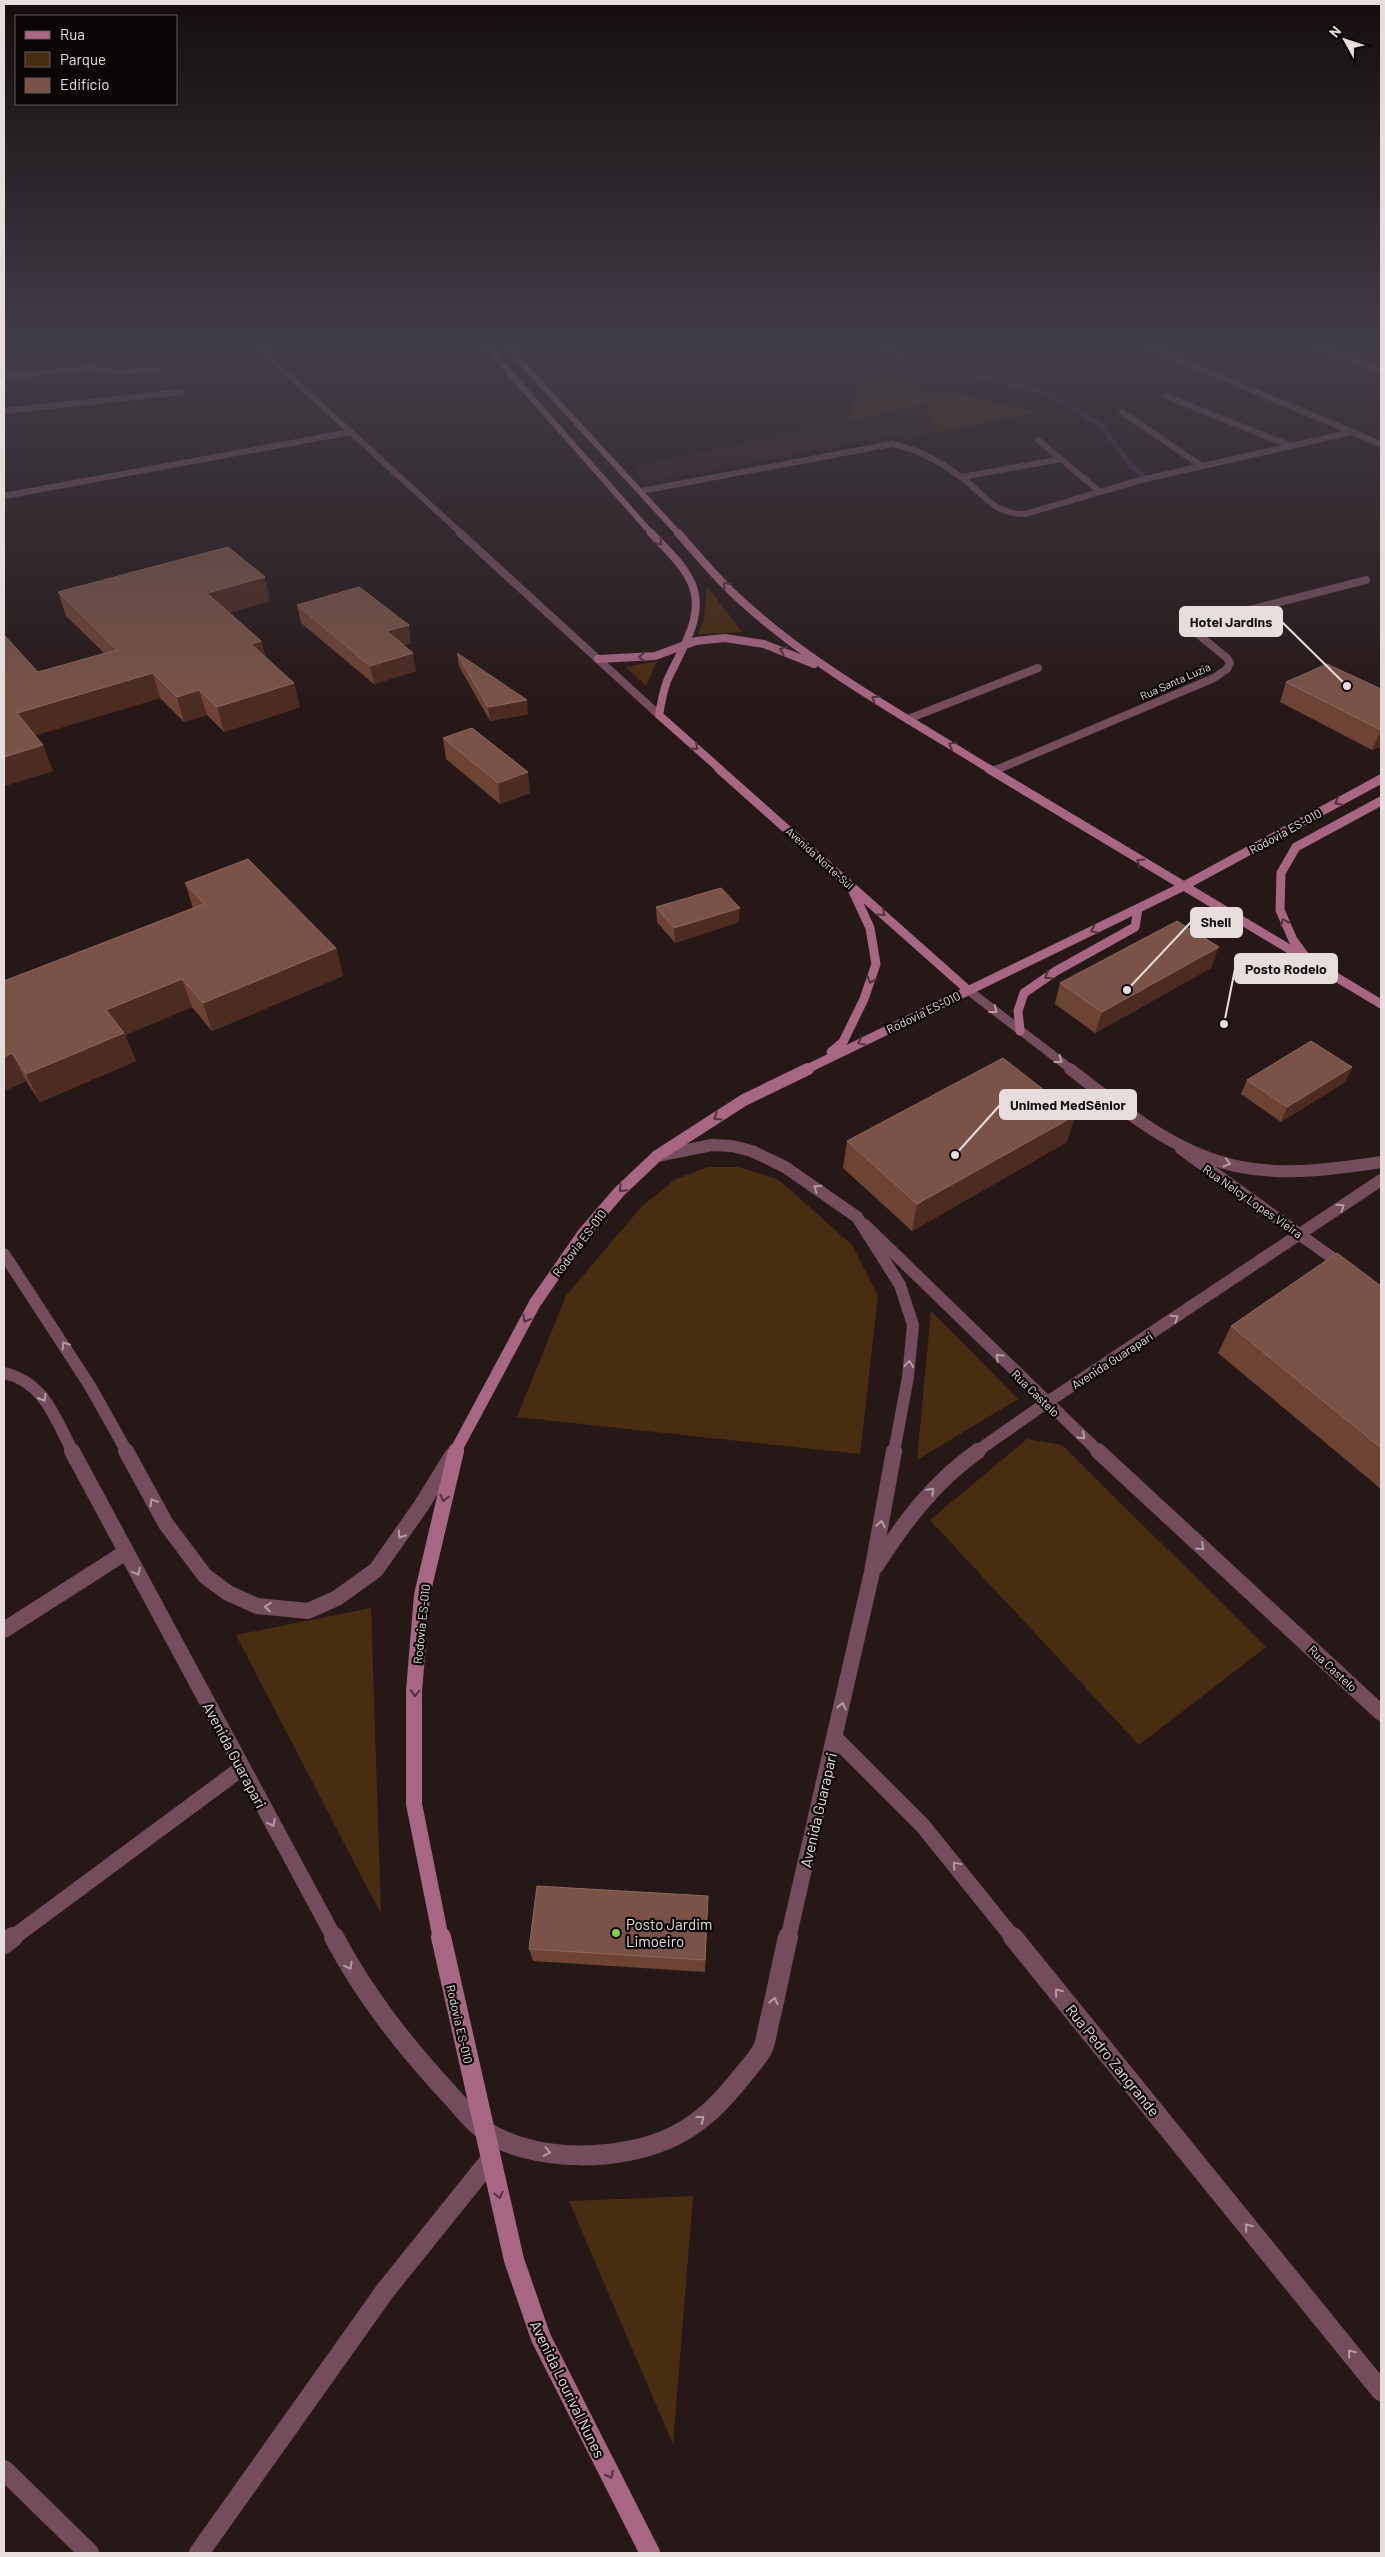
<svg xmlns="http://www.w3.org/2000/svg" width="1385" height="2557" viewBox="0 0 1385 2557" font-family="Barlow,sans-serif">
	<rect width="100%" height="100%" fill="#271818"/>
	<polygon fill="#351f20" points="928,403 936,433 904,439 891,436 647,483 633,467"/>
	<g fill="#492d10">
		<polygon points="906,375 919,389 958,394 1036,412 936,433 927,403 847,421 859,383"/>
		<polygon points="707,586 742,632 698,634 704,620"/>
		<polygon points="657,661 646,686 626,667"/>
		<polygon points="708,1167 738,1167 779,1180 852,1245 878,1296 860,1454 517,1417 566,1296 642,1206 676,1179"/>
		<polygon points="931,1311 1018,1399 917,1460"/>
		<polygon points="1027,1439 1062,1445 1266,1647 1139,1745 930,1520"/>
		<polygon points="371,1608 381,1914 236,1635"/>
		<polygon points="693,2196 673,2444 569,2201"/>
	</g>
	<g fill="none" stroke-linecap="round" stroke-linejoin="round">
		<polyline stroke="#482645" stroke-width="5" points="887,348 893,354 905,358 1029,388 1055,397 1102,426 1130,465 1145,477"/>
		<g stroke="#744d5d" stroke-width="6">
			<polyline points="259,348 462,534"/>
			<polyline points="1151,348 1381,444"/>
			<polyline points="1320,348 1381,370"/>
			<polyline points="4,376 89,368 121,372 158,369"/>
			<polyline points="4,411 182,392"/>
			<polyline points="1122,412 1200,465"/>
			<polyline points="1038,440 1099,491"/>
			<polyline points="1291,446 1352,432"/>
			<polyline points="962,477 1061,459"/>
			<path d="M641,491L892,444C917,449 941,462 961,477C985,494 992,514 1025,514L1141,480L1291,446L1166,396"/>
			<polyline points="4,496 351,432"/>
		</g>
		<g stroke="#744d5d" stroke-width="8">
			<polyline points="460,533 659,715"/>
			<polyline points="908,719 1038,668"/>
			<polyline points="996,770 1214,678 1227,669 1230,663 1227,658 1194,631 1195,624 1366,580"/>
		</g>
		<polyline stroke="#744d5d" stroke-width="9" points="993,771 999,769"/>
		<g stroke="#744d5d" stroke-width="12">
			<polyline points="1181,1149 1345,1267"/>
			<polyline points="865,1225 1099,1452"/>
		</g>
		<g stroke="#744d5d" stroke-width="16">
			<polyline points="1098,1451 1381,1713"/>
			<polyline points="4,1630 126,1552"/>
			<polyline points="835,1738 923,1826 1014,1939"/>
			<polyline points="11,1939 242,1768"/>
		</g>
		<g stroke="#744d5d" stroke-width="20">
			<polyline points="1013,1937 1381,2391"/>
			<polyline points="4,1944 13,1937"/>
			<polyline points="4,2470 89,2553"/>
			<polyline points="199,2553 385,2291 491,2159"/>
		</g>
		<polyline stroke="#744d5d" stroke-width="9" points="968,990 1072,1070"/>
		<g stroke="#744d5d" stroke-width="12">
			<path d="M1070,1069C1121,1108 1176,1155 1241,1167C1286,1176 1335,1169 1381,1162"/>
			<polyline points="657,1156 712,1145 732,1146 752,1151 785,1167 857,1217 900,1285 913,1325 908,1377 894,1452"/>
			<polyline points="4,1254 90,1386 127,1452"/>
			<path d="M4,1373C45,1382 55,1419 73,1452"/>
			<polyline points="976,1452 1046,1403 1381,1180"/>
		</g>
		<g stroke="#744d5d" stroke-width="16">
			<polyline points="72,1451 335,1939"/>
			<polyline points="126,1451 166,1524 205,1576 228,1593 257,1606 308,1611 337,1598 376,1570 421,1506 452,1456"/>
			<path d="M876,1566C905,1521 934,1482 978,1451"/>
			<polyline points="788,1939 872,1572 894,1451"/>
		</g>
		<path stroke="#744d5d" stroke-width="20" d="M334,1937C365,1996 405,2046 450,2095C461,2106 471,2121 484,2130C533,2164 624,2162 676,2135C704,2121 724,2099 743,2075C749,2067 759,2057 763,2048C767,2038 768,2025 771,2015C777,1989 782,1963 788,1937"/>
		<g stroke="#a76782" stroke-width="6">
			<polyline points="488,348 652,534"/>
			<polyline points="508,348 679,534"/>
		</g>
		<g stroke="#a76782" stroke-width="8">
			<path d="M651,533C664,547 681,562 690,580C708,614 680,651 667,681C663,692 661,703 659,715L721,770"/>
			<path d="M678,533C696,553 714,575 734,594C809,665 904,716 991,770"/>
			<polyline points="598,659 655,656 696,641 725,638 764,644 814,664"/>
		</g>
		<g stroke="#a76782" stroke-width="9">
			<polyline points="719,769 968,990"/>
			<polyline points="989,769 1381,1004"/>
			<polyline points="1307,959 1293,940 1280,910 1281,873 1296,847 1381,801"/>
			<polyline points="1020,1031 1018,1011 1024,993 1056,971 1135,927 1138,909"/>
			<polyline points="831,1052 843,1042 864,999 876,964 870,928 852,889"/>
			<polyline points="805,1070 1182,887 1381,779"/>
		</g>
		<polyline stroke="#a76782" stroke-width="12" points="455,1452 535,1303 583,1234 619,1192 657,1156 744,1100 808,1069"/>
		<polyline stroke="#a76782" stroke-width="16" points="441,1939 414,1804 414,1691 422,1595 456,1451"/>
		<polyline stroke="#a76782" stroke-width="20" points="441,1937 514,2260 541,2338 650,2553"/>
	</g>
	<g fill="#6d4334">
		<polygon points="58,592 270,601 229,612 261,641 265,656 300,707 224,732 207,715 184,722 160,698 35,735 53,771 4,786 4,635 38,672 104,653 66,616"/>
		<polygon points="297,605 411,643 404,645 416,671 374,684 301,623"/>
		<polygon points="457,653 528,714 490,721 459,666"/>
		<polygon points="1286,682 1381,689 1381,746 1372,750 1280,702"/>
		<polygon points="443,738 530,793 500,804 446,759"/>
		<polygon points="185,883 336,948 343,976 212,1031 192,1007 125,1035 136,1061 40,1102 26,1081 4,1091 4,981 193,908"/>
		<polygon points="656,907 739,922 675,943 657,922"/>
		<polygon points="1211,968 1095,1033 1055,1004 1060,983"/>
		<polygon points="1352,1067 1345,1082 1281,1122 1241,1094 1247,1080"/>
		<polygon points="847,1141 1067,1142 912,1231 843,1168"/>
		<polygon points="1381,1286 1381,1489 1218,1353 1231,1326"/>
		<polygon points="708,1896 705,1972 533,1961 529,1949"/>
	</g>
	<g fill="#4c2b21">
		<polygon points="265,577 270,601 214,617 207,593"/>
		<polygon points="409,625 411,643 390,649 387,631"/>
		<polygon points="261,641 267,665 251,644"/>
		<polygon points="413,653 416,671 374,684 370,666"/>
		<polygon points="153,673 160,698 27,738 17,713"/>
		<polygon points="294,683 300,707 224,732 217,707"/>
		<polygon points="199,690 207,715 184,722 177,697"/>
		<polygon points="527,700 528,714 490,721 488,707"/>
		<polygon points="1381,730 1381,746 1372,750"/>
		<polygon points="43,745 53,771 4,786 4,757"/>
		<polygon points="528,772 530,793 500,804 498,783"/>
		<polygon points="740,908 739,922 675,943 674,928"/>
		<polygon points="1219,947 1211,968 1095,1033 1102,1012"/>
		<polygon points="336,948 343,976 212,1031 203,1003"/>
		<polygon points="182,979 192,1007 125,1035 136,1061 40,1102 26,1074 106,1010"/>
		<polygon points="12,1053 26,1081 4,1091 4,1057"/>
		<polygon points="1352,1067 1345,1082 1281,1122 1287,1107"/>
		<polygon points="1076,1115 1067,1142 912,1231 917,1204"/>
	</g>
	<g fill="#7a5346" stroke="#8c695e">
		<polygon points="228,547 265,577 207,593 261,641 251,644 294,683 217,707 199,690 177,697 153,673 17,713 43,745 4,757 4,635 38,672 117,650 58,592"/>
		<polygon points="359,587 409,625 387,631 413,653 370,666 297,605"/>
		<polygon points="457,653 527,700 488,707"/>
		<polygon points="1327,664 1381,689 1381,730 1286,682"/>
		<polygon points="472,728 528,772 498,783 443,738"/>
		<polygon points="248,859 336,948 203,1003 182,979 106,1010 124,1033 26,1074 12,1053 4,1057 4,981 204,904 185,883"/>
		<polygon points="721,888 740,908 674,928 656,907"/>
		<polygon points="1177,921 1219,947 1102,1012 1060,983"/>
		<polygon points="1311,1041 1352,1067 1287,1107 1247,1080"/>
		<polygon points="1003,1058 1076,1115 917,1204 847,1141"/>
		<polygon points="1337,1253 1381,1286 1381,1448 1231,1326"/>
		<polygon points="537,1886 708,1896 705,1960 529,1949"/>
	</g>
	<defs><path id="oneway-chevron" d="M-2-3.5L2.5 0L-2 3.5" fill="none" stroke-width="1.6" stroke-linecap="round" stroke-linejoin="round" transform="scale(1.25)"/></defs>
	<g stroke="#51313d">
		<use href="#oneway-chevron" transform="translate(659 542) rotate(48)"/>
		<use href="#oneway-chevron" transform="translate(726 585) rotate(-132)"/>
		<use href="#oneway-chevron" transform="translate(783 650) rotate(-159)"/>
		<use href="#oneway-chevron" transform="translate(642 657) rotate(176)"/>
		<use href="#oneway-chevron" transform="translate(875 699) rotate(-148)"/>
		<use href="#oneway-chevron" transform="translate(952 745) rotate(-149)"/>
		<use href="#oneway-chevron" transform="translate(695 747) rotate(42)"/>
		<use href="#oneway-chevron" transform="translate(1338 802) rotate(151)"/>
		<use href="#oneway-chevron" transform="translate(1140 862) rotate(-148)"/>
		<use href="#oneway-chevron" transform="translate(882 913) rotate(42)"/>
		<use href="#oneway-chevron" transform="translate(1284 922) rotate(-112)"/>
		<use href="#oneway-chevron" transform="translate(1094 930) rotate(154)"/>
		<use href="#oneway-chevron" transform="translate(1048 976) rotate(148)"/>
		<use href="#oneway-chevron" transform="translate(871 980) rotate(109)"/>
		<use href="#oneway-chevron" transform="translate(861 1042) rotate(154)"/>
		<use href="#oneway-chevron" transform="translate(717 1117) rotate(148)"/>
		<use href="#oneway-chevron" transform="translate(622 1189) rotate(135)"/>
		<use href="#oneway-chevron" transform="translate(526 1319) rotate(118)"/>
		<use href="#oneway-chevron" transform="translate(444 1498) rotate(104)"/>
		<use href="#oneway-chevron" transform="translate(415 1693) rotate(92)"/>
		<use href="#oneway-chevron" transform="translate(499 2195) rotate(77)"/>
		<use href="#oneway-chevron" transform="translate(610 2475) rotate(63)"/>
	</g>
	<g stroke="#b49ca3">
		<use href="#oneway-chevron" transform="translate(994 1010) rotate(38)"/>
		<use href="#oneway-chevron" transform="translate(1059 1060) rotate(37)"/>
		<use href="#oneway-chevron" transform="translate(1227 1163) rotate(16)"/>
		<use href="#oneway-chevron" transform="translate(817 1188) rotate(-145)"/>
		<use href="#oneway-chevron" transform="translate(1341 1207) rotate(-35)"/>
		<use href="#oneway-chevron" transform="translate(1175 1318) rotate(-33)"/>
		<use href="#oneway-chevron" transform="translate(65 1345) rotate(-122)"/>
		<use href="#oneway-chevron" transform="translate(999 1357) rotate(-135)"/>
		<use href="#oneway-chevron" transform="translate(909 1364) rotate(-85)"/>
		<use href="#oneway-chevron" transform="translate(43 1398) rotate(60)"/>
		<use href="#oneway-chevron" transform="translate(1082 1436) rotate(43)"/>
		<use href="#oneway-chevron" transform="translate(931 1491) rotate(-46)"/>
		<use href="#oneway-chevron" transform="translate(153 1502) rotate(-121)"/>
		<use href="#oneway-chevron" transform="translate(881 1524) rotate(-80)"/>
		<use href="#oneway-chevron" transform="translate(401 1535) rotate(125)"/>
		<use href="#oneway-chevron" transform="translate(1201 1547) rotate(43)"/>
		<use href="#oneway-chevron" transform="translate(137 1572) rotate(62)"/>
		<use href="#oneway-chevron" transform="translate(268 1607) rotate(-174)"/>
		<use href="#oneway-chevron" transform="translate(842 1706) rotate(-78)"/>
		<use href="#oneway-chevron" transform="translate(272 1823) rotate(62)"/>
		<use href="#oneway-chevron" transform="translate(956 1865) rotate(-130)"/>
		<use href="#oneway-chevron" transform="translate(349 1966) rotate(62)"/>
		<use href="#oneway-chevron" transform="translate(1058 1992) rotate(-129)"/>
		<use href="#oneway-chevron" transform="translate(774 2001) rotate(-77)"/>
		<use href="#oneway-chevron" transform="translate(701 2119) rotate(-38)"/>
		<use href="#oneway-chevron" transform="translate(547 2152) rotate(12)"/>
		<use href="#oneway-chevron" transform="translate(1248 2227) rotate(-129)"/>
		<use href="#oneway-chevron" transform="translate(1351 2353) rotate(-129)"/>
	</g>
	<linearGradient id="sky" x2="0" y2="1"><stop stop-color="#150d0d"/><stop offset="0.49" stop-color="#413d48"/><stop offset="1" stop-color="#413d48" stop-opacity="0"/></linearGradient>
	<rect width="1385" height="706" fill="url(#sky)"/>
	<circle fill="#84cf4d" stroke="#0b0505" stroke-width="2" cx="616" cy="1933" r="5"/>
	<g text-anchor="middle" dominant-baseline="central" stroke-width="4.5" stroke-linejoin="round" paint-order="stroke">
		<g font-size="11" fill="#e8dddd" stroke="#0b0505">
			<text transform="translate(1175 681) rotate(-24)">Rua Santa Luzia</text>
			<text transform="translate(820 858) rotate(42)">Avenida Norte-Sul</text>
		</g>
		<g font-size="12" fill="#e8dddd" stroke="#0b0505">
			<text transform="translate(1285 831) rotate(-29)">Rodovia ES-010</text>
			<text transform="translate(923 1012) rotate(-26)">Rodovia ES-010</text>
			<text transform="translate(1253 1201) rotate(35)">Rua Nelcy Lopes Vieira</text>
			<text transform="translate(579 1243) rotate(-53)">Rodovia ES-010</text>
			<text transform="translate(1112 1360) rotate(-33)">Avenida Guarapari</text>
			<text transform="translate(1036 1393) rotate(44)">Rua Castelo</text>
			<text transform="translate(421 1624) rotate(-84)">Rodovia ES-010</text>
			<text transform="translate(1333 1668) rotate(43)">Rua Castelo</text>
			<text transform="translate(460 2024) rotate(77)">Rodovia ES-010</text>
		</g>
		<g font-size="15" fill="#e8dddd" stroke="#0b0505">
			<text transform="translate(235 1755) rotate(62)">Avenida Guarapari</text>
			<text transform="translate(818 1810) rotate(-77)">Avenida Guarapari</text>
			<text transform="translate(1113 2060) rotate(51)">Rua Pedro Zangrande</text>
			<text transform="translate(568 2389) rotate(64)">Avenida Lourival Nunes</text>
		</g>
		<g font-size="15" fill="#e8dddd" stroke="#0b0505" text-anchor="start">
			<text x="626" y="1924">Posto Jardim<tspan x="626" dy="17">Limoeiro</tspan></text>
		</g>
	</g>
	<path fill="none" stroke="#e8dddd" stroke-width="2" d="M1347 686L1282 622M1127 990L1191 922M1224 1024L1235 969M955 1155L1000 1105"/>
	<g fill="#e8dddd" stroke="#0b0505" stroke-width="2">
		<circle cx="1347" cy="686" r="5"/>
		<circle cx="1127" cy="990" r="5"/>
		<circle cx="1224" cy="1024" r="5"/>
		<circle cx="955" cy="1155" r="5"/>
	</g>
	<g fill="#e8dddd" stroke="#e8dddd" stroke-width="2">
		<rect x="1180" y="607" width="102" height="29" rx="5"/>
		<rect x="1191" y="908" width="51" height="29" rx="5"/>
		<rect x="1235" y="954" width="102" height="29" rx="5"/>
		<rect x="1000" y="1090" width="136" height="29" rx="5"/>
	</g>
	<g font-size="14" text-anchor="middle" font-weight="bold" fill="#111">
		<text x="1231" y="627">Hotel Jardins</text>
		<text x="1216" y="927">Shell</text>
		<text x="1286" y="974">Posto Rodeio</text>
		<text x="1068" y="1110">Unimed MedSênior</text>
	</g>
	<rect width="1385" height="2557" fill="none" stroke="#e8dddd" stroke-width="10"/>
	<rect x="15" y="15" width="162" height="90" fill="#0b0505" stroke="#635b5b"/>
	<rect x="25" y="31" width="25" height="8" fill="#a76782" stroke="#635b5b"/>
	<text x="60" y="40" font-size="15" fill="#e8dddd">Rua</text>
	<rect x="25" y="52" width="25" height="15" fill="#492d10" stroke="#635b5b"/>
	<text x="60" y="65" font-size="15" fill="#e8dddd">Parque</text>
	<rect x="25" y="78" width="25" height="15" fill="#7a5346" stroke="#635b5b"/>
	<text x="60" y="90" font-size="15" fill="#e8dddd">Edifício</text>
	<g transform="translate(1345 40) rotate(310)" stroke="#0b0505" stroke-width="4" paint-order="stroke">
	<path d="M0-4L9 19L0 12L-9 19Z" fill="#e8dddd"/>
	<text y="-8" font-size="14" font-weight="bold" text-anchor="middle" fill="#e8dddd">N</text>
	</g>
</svg>
